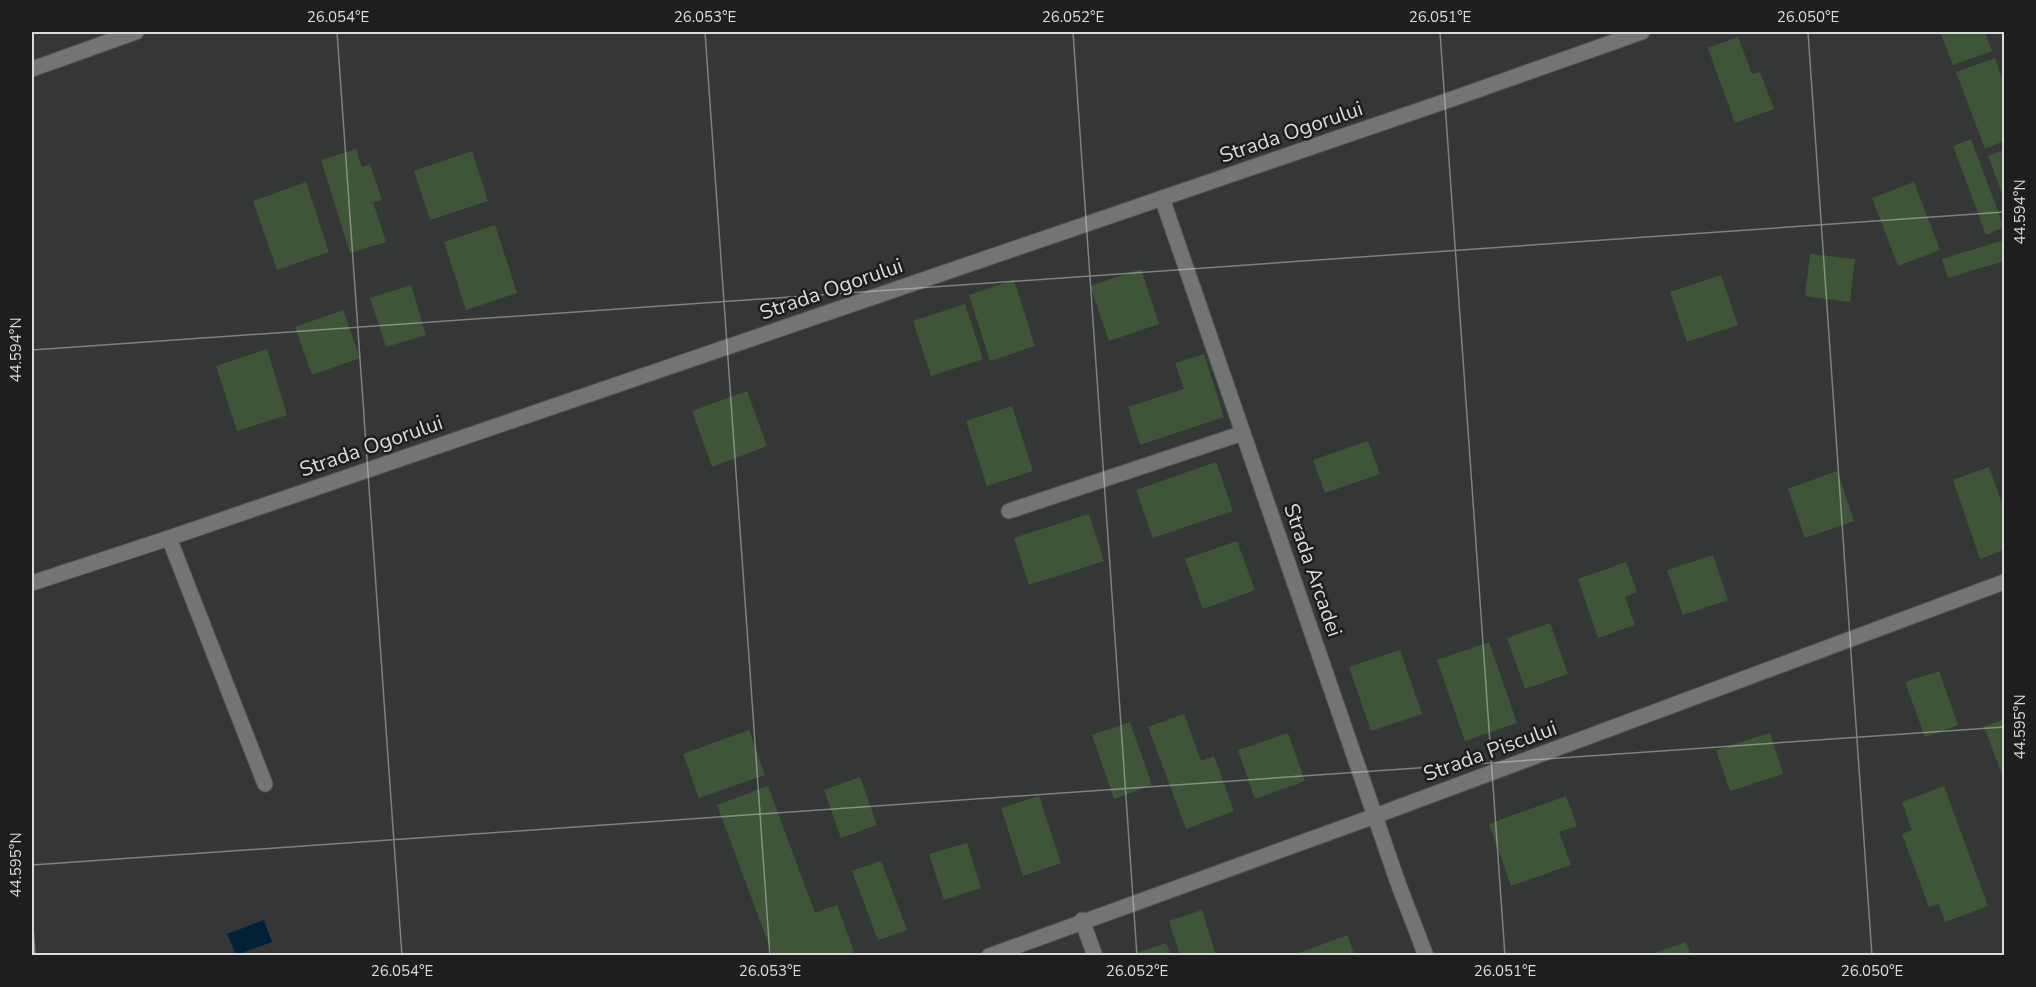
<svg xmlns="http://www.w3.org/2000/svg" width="2036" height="987" viewBox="0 0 2036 987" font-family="'Nunito Sans',sans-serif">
	<rect width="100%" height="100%" fill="#343736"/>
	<polygon fill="#002137" points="264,920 272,942 236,955 227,934"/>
	<g fill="#3e5637">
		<polygon points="1940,32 1985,32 1992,51 1953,65"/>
		<polygon points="1738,37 1752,74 1760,72 1774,109 1735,123 1708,48"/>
		<polygon points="1995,58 2004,84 2004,141 1985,149 1956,72"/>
		<polygon points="1971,139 2004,227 1986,235 1953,146"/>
		<polygon points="356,149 362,167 370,164 382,200 373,202 386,242 350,253 321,160"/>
		<polygon points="2004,150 2004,199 1988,156"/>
		<polygon points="472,151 488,201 430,220 414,171"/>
		<polygon points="306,182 329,252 277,270 253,201"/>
		<polygon points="1914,182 1940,250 1898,266 1872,198"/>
		<polygon points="495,225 517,293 466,310 444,242"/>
		<polygon points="2004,240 2004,261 1948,278 1942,259"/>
		<polygon points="1810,254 1855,259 1850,302 1805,296"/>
		<polygon points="1141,269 1159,324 1109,341 1090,286"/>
		<polygon points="1721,275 1738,325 1687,342 1670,292"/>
		<polygon points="1014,280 1035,346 990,361 969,295"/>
		<polygon points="411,285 426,335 386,347 370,298"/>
		<polygon points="965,304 983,359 931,376 913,321"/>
		<polygon points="343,310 360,358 312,375 295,327"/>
		<polygon points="267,349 287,415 237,431 216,366"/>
		<polygon points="1204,354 1224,417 1140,445 1128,407 1184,389 1175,363"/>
		<polygon points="747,391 767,446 712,467 692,411"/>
		<polygon points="1012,406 1033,471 987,486 966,421"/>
		<polygon points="1368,441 1380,474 1325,493 1313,460"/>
		<polygon points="1216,462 1233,511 1153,538 1136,490"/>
		<polygon points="1989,467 2004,509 2004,550 1980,559 1953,480"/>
		<polygon points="1837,471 1854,521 1805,538 1788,489"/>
		<polygon points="1089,514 1104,561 1029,585 1014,538"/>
		<polygon points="1237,541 1255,590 1203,609 1185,559"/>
		<polygon points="1713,555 1728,600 1683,615 1667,570"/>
		<polygon points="1626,562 1637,592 1625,597 1635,625 1598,638 1578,579"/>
		<polygon points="1550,623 1568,674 1525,689 1507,638"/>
		<polygon points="1489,642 1517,723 1465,741 1437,660"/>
		<polygon points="1400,650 1422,714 1371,731 1349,667"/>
		<polygon points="1939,671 1958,725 1925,737 1905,682"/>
		<polygon points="1184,714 1201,761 1214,756 1234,811 1186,829 1148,727"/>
		<polygon points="2004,719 2004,779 1984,727"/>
		<polygon points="1130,722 1152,785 1114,799 1092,735"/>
		<polygon points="749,730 765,775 699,798 683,754"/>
		<polygon points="1288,733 1305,781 1255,799 1238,750"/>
		<polygon points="1770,733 1783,774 1730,791 1716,750"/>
		<polygon points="860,777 877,825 841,838 824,790"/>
		<polygon points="768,786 815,913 837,905 854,952 844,956 773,956 717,805"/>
		<polygon points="1944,786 1988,906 1945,922 1939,904 1929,907 1902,834 1912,830 1902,802"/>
		<polygon points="1039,796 1061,863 1023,876 1001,808"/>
		<polygon points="1566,796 1577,826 1559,832 1571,865 1511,886 1489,824"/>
		<polygon points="967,843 981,888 944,900 929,854"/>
		<polygon points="881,861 907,930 878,940 852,871"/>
		<polygon points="1202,910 1216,955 1180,956 1169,921"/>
		<polygon points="1347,935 1355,956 1300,956 1299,953"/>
		<polygon points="1686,942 1691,956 1649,956 1649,955"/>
		<polygon points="1166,943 1171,956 1131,956 1131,955"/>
	</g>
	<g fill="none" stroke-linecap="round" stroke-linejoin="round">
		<defs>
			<polyline id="lane" points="32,69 136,32"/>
			<g id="street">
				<polyline points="1162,198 1398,883 1426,956"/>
				<polyline points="1009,511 1243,433"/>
				<polyline points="169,538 265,784"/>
				<polyline points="32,583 169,538 1449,100 1642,32"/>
				<polyline points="1082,920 1095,956"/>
				<polyline points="989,956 1375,816 2004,582"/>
			</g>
		</defs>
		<use href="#lane" stroke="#515352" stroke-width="17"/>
		<use href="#street" stroke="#515352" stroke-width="17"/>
		<use href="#lane" stroke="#727574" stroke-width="15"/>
		<use href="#street" stroke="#727574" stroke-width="15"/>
	</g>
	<path fill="none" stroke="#dadcdb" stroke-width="1.5" stroke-opacity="0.45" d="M337,32L402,956M705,32L770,956M1073,32L1137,956M1440,32L1505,956M1808,32L1872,956M32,350L2004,212M32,865L2004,727M32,912L35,956"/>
	<g text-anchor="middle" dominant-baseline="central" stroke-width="5" stroke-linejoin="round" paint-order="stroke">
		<g font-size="21" fill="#dadcdb" stroke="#1d1e1d">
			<text transform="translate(1291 132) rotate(-19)">Strada Ogorului</text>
			<text transform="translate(831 289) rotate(-19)">Strada Ogorului</text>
			<text transform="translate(371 446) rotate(-19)">Strada Ogorului</text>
			<text transform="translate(1313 570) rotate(71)">Strada Arcadei</text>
			<text transform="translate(1490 751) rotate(-20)">Strada Piscului</text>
		</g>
	</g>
	<rect width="2036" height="987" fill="none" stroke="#1d1e1d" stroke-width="66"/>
	<rect x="33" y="33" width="1970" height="921" fill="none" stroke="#dadcdb" stroke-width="2"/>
	<g font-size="15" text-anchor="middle" fill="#dadcdb">
		<text x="338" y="22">26.054°E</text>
		<text x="705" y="22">26.053°E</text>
		<text x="1073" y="22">26.052°E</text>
		<text x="1440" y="22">26.051°E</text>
		<text x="1808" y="22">26.050°E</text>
		<text transform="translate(2020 212) rotate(-90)" y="5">44.594°N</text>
		<text transform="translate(16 350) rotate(-90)" y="5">44.594°N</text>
		<text transform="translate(2020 727) rotate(-90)" y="5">44.595°N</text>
		<text transform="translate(16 865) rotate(-90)" y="5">44.595°N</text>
		<text x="402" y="976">26.054°E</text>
		<text x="770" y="976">26.053°E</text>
		<text x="1137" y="976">26.052°E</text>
		<text x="1505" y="976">26.051°E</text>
		<text x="1872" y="976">26.050°E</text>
	</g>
</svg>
